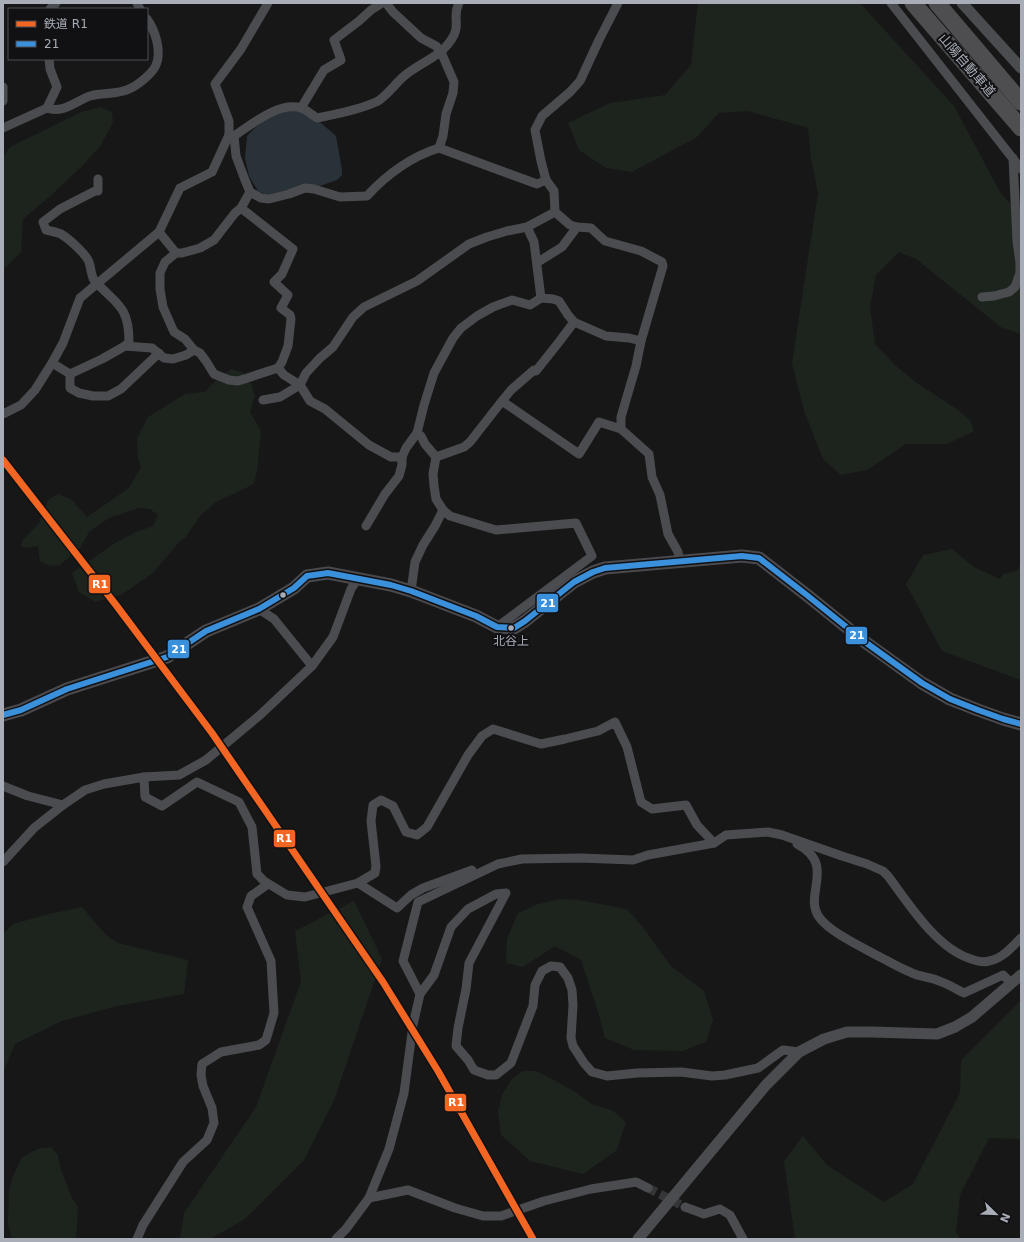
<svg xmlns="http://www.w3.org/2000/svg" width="1024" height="1242" viewBox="0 0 1024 1242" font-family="'DejaVu Sans','Noto Sans JP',sans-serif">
	<rect width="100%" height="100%" fill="#171717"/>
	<g fill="#1d241e">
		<polygon points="698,3 860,3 954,106 1000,192 1021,216 1021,334 1002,328 916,259 899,252 876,275 870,307 875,344 896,366 917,383 958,410 970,420 974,431 947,444 906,444 867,470 841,475 823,459 804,411 792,363 818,193 811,158 808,128 748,111 719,113 697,137 632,172 606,168 579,150 568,123 610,103 665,95 691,65"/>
		<polygon points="101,107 112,112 113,122 101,145 82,166 48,198 23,219 21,252 3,270 3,157 10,147 81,112"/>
		<polygon points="231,369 244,373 252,386 255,396 250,412 261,431 257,471 254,483 246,488 216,502 200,516 185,538 180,541 153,573 121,595 95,602 79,592 72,573 105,550 113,544 136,532 153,526 158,515 150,509 139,508 109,518 89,532 80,548 60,565 50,566 40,561 38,546 26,548 20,546 24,539 39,523 48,500 58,494 71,499 87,517 129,488 141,467 138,458 137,438 148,417 185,394 205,392 217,379"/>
		<polygon points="952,549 974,567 1000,579 1003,574 1017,571 1021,563 1021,680 942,651 906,584 923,555"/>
		<polygon points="561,899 579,900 627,909 642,926 671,966 704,991 713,1020 706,1042 683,1051 634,1050 605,1038 599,1015 581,960 555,946 523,967 506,963 507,939 518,913 538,904"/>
		<polygon points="354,901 382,959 334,1100 304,1160 245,1219 210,1239 180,1239 184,1213 256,1107 301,982 295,931"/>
		<polygon points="82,907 106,935 118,943 188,960 184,994 113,1007 62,1021 15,1044 3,1073 3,934 13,924 49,914"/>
		<polygon points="1021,1000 1021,1142 1019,1139 989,1138 960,1195 956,1232 960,1239 795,1239 784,1161 803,1136 827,1165 884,1202 913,1184 960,1093 961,1060"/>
		<polygon points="523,1071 536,1071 554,1080 577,1093 591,1104 612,1110 626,1122 617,1150 583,1174 530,1161 501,1135 498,1112 502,1095 511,1080"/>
		<polygon points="51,1147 58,1155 60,1167 72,1198 78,1207 76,1239 12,1239 8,1224 9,1190 12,1178 22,1158 31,1152 41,1148"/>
	</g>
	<polygon fill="#2a3239" points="285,110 300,112 321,123 336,136 342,170 342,175 337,180 317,187 287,190 267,195 258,191 249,176 245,158 247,136 259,124 271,116"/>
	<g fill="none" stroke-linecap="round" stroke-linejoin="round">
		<polyline stroke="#343537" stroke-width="9" stroke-dasharray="9 4.5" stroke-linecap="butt" points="648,1188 685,1207"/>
		<g stroke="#4b4c50" stroke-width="9">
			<polyline points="137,3 140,9"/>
			<polyline points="386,3 393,12 421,38 436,46 441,52 454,82 453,93 446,114 443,136 439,148"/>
			<polyline points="618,3 599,40 580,81 570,92 542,116 535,130 541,161 546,180 554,191 555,212 570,225 577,227 591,228 605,241 641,251 662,262 663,266 641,341 636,366 621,417 621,429 649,454 652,477 660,495 668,534 678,552 680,561"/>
			<polyline points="891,3 1021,169"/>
			<polyline points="50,9 56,3"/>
			<polyline points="3,87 3,101"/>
			<path d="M47,108C63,114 76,101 90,96C103,92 117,95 129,89C137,86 153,73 156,65C162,51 155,30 147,19"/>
			<polyline points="301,108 324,70 341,60 334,40 359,21 371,10 382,3"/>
			<polyline points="3,128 47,108 57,87 50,69 49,59"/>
			<path d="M229,135L234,136C251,125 279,101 301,108C307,110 312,115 317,118C337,114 358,110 376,102C384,99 396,83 403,77C420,62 443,57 454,35C460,24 452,16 459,3"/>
			<path d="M234,136L236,156L245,180L250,192L261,198L269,199L289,194L305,188L314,189L340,197L367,196C386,175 412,156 439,148L537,184L546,180"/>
			<path d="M98,179V191H95L60,209L43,222L46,230C51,231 56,232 61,234C68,238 86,254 89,262C91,268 91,275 94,280C115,304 129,304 129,342L125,346"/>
			<polyline points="241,208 293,249 282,274 274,282 288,295 281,308 290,315 291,319 288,346 282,362 278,368 238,381 229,380 214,374 206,361 200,353 194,350 185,339 174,332 163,307 160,289 160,273 165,262 176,253 182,253 200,248 214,240 235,213 241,208 250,192"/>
			<polyline points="527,227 534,242 541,298 553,299 559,301 568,315 574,322 606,336 629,338 641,341"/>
			<polyline points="159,232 176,253"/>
			<polyline points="538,262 562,247 577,227"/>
			<polyline points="982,297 994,296 1009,292 1015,287 1020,273 1020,263 1017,241 1013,158"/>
			<polyline points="52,363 70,374 102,359 125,346 152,348 164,358 173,359 186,355 194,350"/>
			<polyline points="278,368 284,375 300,385 310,401 325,409 369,445 391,457 402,457 406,448 417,433 421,436 425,444 436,457 433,474 434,486 436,499 443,510 450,516 496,530 576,523 592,556 497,627"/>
			<polyline points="70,374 70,388 79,393 93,396 108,396 121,389 159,353"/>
			<polyline points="263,400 280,397 300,385 306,373 320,358 333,347 353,317 364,307 417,281 469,244 487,237 507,231 527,227 555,212"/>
			<polyline points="502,401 579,454 599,422 621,429"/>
			<polyline points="3,414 21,405 35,390 52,363 63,343 80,298 159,232 180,188 212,172 229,135 229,121 215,84 241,49 268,3"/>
			<polyline points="417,433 424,405 434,373 453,338 461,328 477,316 493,307 512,300 530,305 541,298"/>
			<polyline points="436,457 464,447 470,442 502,401 511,390 534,370 536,371 559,342 574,322"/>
			<polyline points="366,526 385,494 399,476 402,465 402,457"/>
			<polyline points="411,591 415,562 423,545 435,526 443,510"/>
			<polyline points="259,609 274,619 312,666"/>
			<polyline points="144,777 145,797 162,806 197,782 239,802 252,827 257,874 264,881 287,895 305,897 358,883 375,873 376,866 371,821 373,805 381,800 393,806 406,832 417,835 427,827 468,755 482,736 493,729 541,744 565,739 598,731 615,722 627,747 641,802 652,809 686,805 697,825 714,843"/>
			<polyline points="3,786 28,796 63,805"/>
			<path d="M797,844C837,865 803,894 819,917C829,932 864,948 880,957C890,962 900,968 910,972C919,977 930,977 939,981C948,984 956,989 964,993L1003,975L1011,983"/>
			<polyline points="3,862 34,828 63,805 85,790 104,784 144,777 179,775 206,760 260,715 312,666 333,637 351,589 358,578"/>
			<polyline points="358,883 397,908 411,895 423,888 472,870"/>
			<path d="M420,994L403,961L418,902L498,864L522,859L580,858L633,860L648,855L714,843L726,835L768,832L782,835L842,856L867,864L883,871L888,876C909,904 936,948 971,959C977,961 984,963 989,961C1002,959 1012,947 1021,938"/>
			<polyline points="369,1198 408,1190 455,1208 483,1216 501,1216 544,1201 591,1189 636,1182 648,1188"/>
			<polyline points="685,1207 704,1214 720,1209 730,1215 743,1239"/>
			<polyline points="137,1239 143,1225 183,1162 207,1140 214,1123 212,1108 203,1086 201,1075 202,1064 221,1052 259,1045 266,1040 274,1013 271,961 247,907 251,896 268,884"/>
			<polyline points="336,1239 346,1229 369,1198 389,1149 404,1093 413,1025 420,994 434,975 451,927 468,909 496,894 506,893 469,963 466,989 458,1028 456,1046 468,1060 474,1070 488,1075 496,1075 511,1063 533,1006 535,985 542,971 551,966 560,967 568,978 572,990 573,1005 571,1038 573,1046 584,1063 592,1072 607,1076 637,1073 681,1072 712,1076 725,1075 758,1068 783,1050 799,1052"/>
		</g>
		<g stroke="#4b4c50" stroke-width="11">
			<polyline points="962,3 1021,68"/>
			<polyline points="638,1239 766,1085 799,1052 824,1039 847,1032 872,1032 937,1034 955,1027 972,1017 1021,975"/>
		</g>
		<polyline stroke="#4a4a4e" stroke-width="13" points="3,715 21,710 67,689 167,657 206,631 259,609 294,588 307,576 328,573 391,585 411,591 476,616 497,627 514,628 525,621 574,582 593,572 605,568 742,556 759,558 808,596 865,642 922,683 950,699 978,710 1003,719 1021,724"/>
		<g stroke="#4e4e51" stroke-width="17">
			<polyline points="913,3 1021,128"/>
			<polyline points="937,3 1021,102"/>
		</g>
		<defs>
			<polyline id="bus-1" points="3,715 21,710 67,689 167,657 206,631 259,609 294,588 307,576 328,573 391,585 411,591 476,616 497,627 514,628 525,621 574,582 593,572 605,568 742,556 759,558 808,596 865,642 922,683 950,699 978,710 1003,719 1021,724"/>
		</defs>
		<use href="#bus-1" stroke="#111113" stroke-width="9"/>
		<use href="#bus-1" stroke="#3a90db" stroke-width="6"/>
		<defs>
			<polyline id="rail-1" points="3,460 116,605 212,733 383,982 438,1071 533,1239"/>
		</defs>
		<use href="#rail-1" stroke="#111113" stroke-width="10"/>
		<use href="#rail-1" stroke="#f26522" stroke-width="7"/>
	</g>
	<g fill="#a8adb8" stroke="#111113" stroke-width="1.5">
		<circle cx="283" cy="595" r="3.5"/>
		<circle cx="511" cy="628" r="3.5"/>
	</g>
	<g text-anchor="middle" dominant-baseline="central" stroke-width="4" stroke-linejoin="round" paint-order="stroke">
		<g font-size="12" fill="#a8adb8" stroke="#111113">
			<text x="511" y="641">北谷上</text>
		</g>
		<g font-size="13" fill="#a8adb8" stroke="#111113">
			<text transform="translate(967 65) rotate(49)">山陽自動車道</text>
		</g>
	</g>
	<g stroke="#111113" stroke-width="1.5">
		<rect x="88" y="574" width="23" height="20" rx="4" fill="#f26522"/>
		<rect x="536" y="593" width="23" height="20" rx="4" fill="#3a90db"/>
		<rect x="845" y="626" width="23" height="19" rx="4" fill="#3a90db"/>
		<rect x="167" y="639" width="23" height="20" rx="4" fill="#3a90db"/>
		<rect x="273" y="829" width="23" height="19" rx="4" fill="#f26522"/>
		<rect x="444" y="1093" width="23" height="19" rx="4" fill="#f26522"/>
	</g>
	<g font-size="11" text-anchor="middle" font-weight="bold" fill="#fff">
		<text x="100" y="588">R1</text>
		<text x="548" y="607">21</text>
		<text x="857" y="639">21</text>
		<text x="179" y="653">21</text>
		<text x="284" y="842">R1</text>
		<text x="456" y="1106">R1</text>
	</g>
	<rect width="1024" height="1242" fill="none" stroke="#a8adb8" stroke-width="8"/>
	<rect x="8" y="8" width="140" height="52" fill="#111113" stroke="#4d4f55"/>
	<rect x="16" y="21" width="20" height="6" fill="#f26522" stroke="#4d4f55"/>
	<text x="44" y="28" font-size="12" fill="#a8adb8">鉄道 R1</text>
	<rect x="16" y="41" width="20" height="6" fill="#3a90db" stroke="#4d4f55"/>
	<text x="44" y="48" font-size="12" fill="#a8adb8">21</text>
	<g transform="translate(996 1214) rotate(113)" stroke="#111113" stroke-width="3" paint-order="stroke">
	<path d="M0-3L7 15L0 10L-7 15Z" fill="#a8adb8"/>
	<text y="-6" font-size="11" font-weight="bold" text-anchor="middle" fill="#a8adb8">N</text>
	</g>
</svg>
